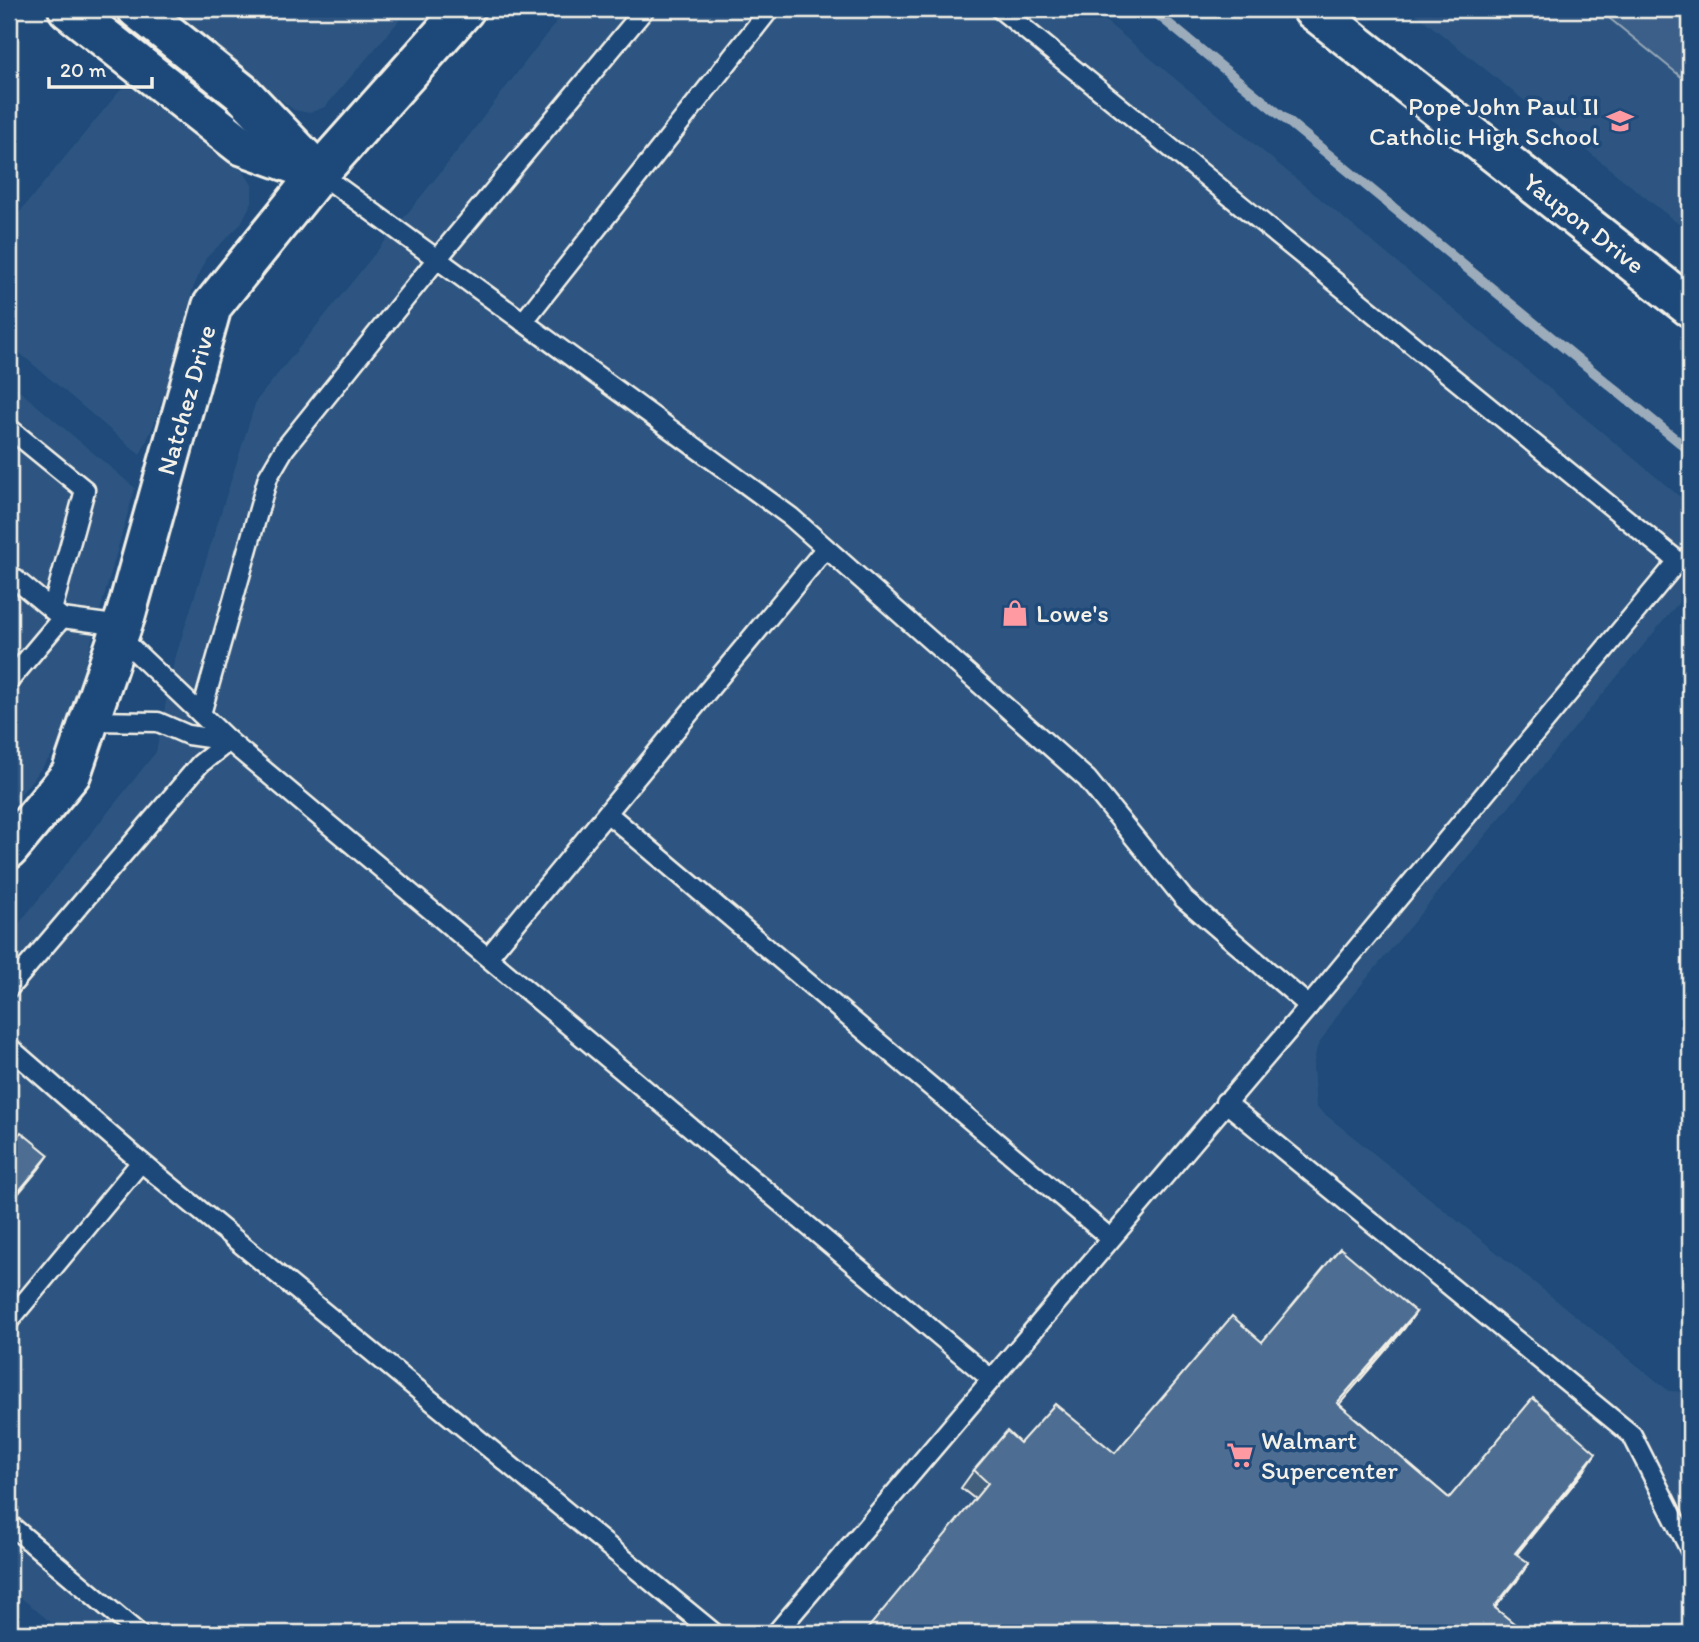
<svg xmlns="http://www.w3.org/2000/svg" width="1699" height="1642" viewBox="0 0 1699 1642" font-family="Itim,sans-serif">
	<rect width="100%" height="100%" fill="#1f4a7a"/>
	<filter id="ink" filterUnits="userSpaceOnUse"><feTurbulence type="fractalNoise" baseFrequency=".0143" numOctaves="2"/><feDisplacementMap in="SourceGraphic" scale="14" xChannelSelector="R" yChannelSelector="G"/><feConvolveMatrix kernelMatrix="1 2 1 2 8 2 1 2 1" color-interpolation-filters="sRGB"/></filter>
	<g filter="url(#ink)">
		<g fill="#2d5581">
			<polygon points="161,9 409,9 325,107 309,113 294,110"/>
			<polygon points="566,9 1091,9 1690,505 1690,589 1343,1007 1317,1047 1313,1067 1316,1107 1669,1391 1690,1392 1690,1633 64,1633 9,1588 9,936 156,752 174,662 256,401 448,163"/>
			<polygon points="1410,9 1690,9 1690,233"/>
			<polygon points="127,82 241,167 252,185 252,202 240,225 206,258 192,291 180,347 152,429 140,455 9,344 9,225"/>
			<polygon points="9,382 135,488 63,741 9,809"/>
		</g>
		<polygon fill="#3a5f88" stroke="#97a8b8" stroke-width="2" points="1598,9 1690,9 1690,84"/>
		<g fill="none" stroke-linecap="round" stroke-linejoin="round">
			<polyline stroke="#9cacbb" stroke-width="10" points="1151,9 1690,451"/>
			<defs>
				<g id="service">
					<polyline points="1000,9 1678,561 1309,1006"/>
					<polyline points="319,173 791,517 1087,779 1184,899 1309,1006 776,1633"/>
					<polyline points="523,322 770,9"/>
					<polyline points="9,428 85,490 52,610"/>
					<polyline points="9,574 62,618 9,681"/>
					<polyline points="62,618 122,626"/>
					<polyline points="119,636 229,741 991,1379"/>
					<polyline points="201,714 268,477 285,448 437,259 645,9"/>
					<polyline points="89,721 158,722 188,735 229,741"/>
					<polyline points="607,813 1110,1238"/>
					<polyline points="488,957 825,549"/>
					<polyline points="9,988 200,764 229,741"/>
					<polyline points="9,1047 141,1162 714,1633"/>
					<polyline points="1225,1102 1632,1435 1690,1550"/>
					<polyline points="9,1321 141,1162"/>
					<polyline points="9,1524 138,1633"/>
				</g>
				<g id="tertiary">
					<polyline points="68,9 241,145 319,173"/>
					<polyline points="137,9 242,93 313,167"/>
					<polyline points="1312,9 1690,307"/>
					<polyline points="9,849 71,774 126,614 212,306 319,173 465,9"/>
				</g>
			</defs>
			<use href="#service" stroke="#f4f1e8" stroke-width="23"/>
			<use href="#tertiary" stroke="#f4f1e8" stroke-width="44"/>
			<use href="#service" stroke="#1f4a7a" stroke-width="18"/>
			<use href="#tertiary" stroke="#1f4a7a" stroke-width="38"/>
		</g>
		<polygon fill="#425f7e" stroke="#f4f1e8" stroke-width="2" points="1416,1312 1404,1329 1339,1404 1449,1498 1584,1471 1517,1554 1517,1581 975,1499 961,1488 974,1470 1020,1443 1115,1453 1262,1342"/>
		<g fill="#364d66" stroke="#f4f1e8" stroke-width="2">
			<polygon points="49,1155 39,1169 9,1205 9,1203"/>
			<polygon points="1416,1312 1404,1329 1325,1421 1337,1403"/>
			<polygon points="1596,1453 1584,1471 1503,1571 1515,1553"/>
			<polygon points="1529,1563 1517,1581 1482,1624 1494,1607"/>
		</g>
		<g fill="#4d6e92" stroke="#f4f1e8" stroke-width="2">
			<polygon points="21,1132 49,1155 9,1203 9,1147"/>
			<polygon points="1340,1248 1416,1312 1337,1403 1449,1498 1533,1398 1596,1453 1515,1553 1529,1563 1494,1607 1526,1633 864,1633 988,1483 974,1470 1007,1431 1020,1443 1055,1404 1115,1453 1232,1316 1262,1342"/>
		</g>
	</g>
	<defs>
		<symbol id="school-bare" viewBox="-9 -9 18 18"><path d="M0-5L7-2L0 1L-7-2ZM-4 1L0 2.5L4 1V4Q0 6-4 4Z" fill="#ff9aa2" stroke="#1f4a7a" stroke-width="2.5" paint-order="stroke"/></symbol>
		<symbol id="shop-bare" viewBox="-9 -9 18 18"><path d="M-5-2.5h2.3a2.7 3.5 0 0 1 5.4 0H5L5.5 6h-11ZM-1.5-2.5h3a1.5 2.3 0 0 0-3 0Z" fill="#ff9aa2" stroke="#1f4a7a" stroke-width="2.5" paint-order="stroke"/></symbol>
		<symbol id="supermarket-bare" viewBox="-9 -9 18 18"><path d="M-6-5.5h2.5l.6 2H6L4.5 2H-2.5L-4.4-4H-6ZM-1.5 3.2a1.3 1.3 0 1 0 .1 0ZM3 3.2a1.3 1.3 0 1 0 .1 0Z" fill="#ff9aa2" stroke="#1f4a7a" stroke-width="2.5" paint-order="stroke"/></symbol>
	</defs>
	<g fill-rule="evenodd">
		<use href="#school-bare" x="1601" y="102" width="38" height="38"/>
		<use href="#shop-bare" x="996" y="594" width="38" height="38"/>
		<use href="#supermarket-bare" x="1221" y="1436" width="38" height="38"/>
	</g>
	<g text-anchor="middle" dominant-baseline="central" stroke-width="7" stroke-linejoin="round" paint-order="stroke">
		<g font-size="26" fill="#f4f1e8" stroke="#1f4a7a" text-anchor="start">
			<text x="1599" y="106" text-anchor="end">Pope John Paul II<tspan x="1599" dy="30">Catholic High School</tspan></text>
			<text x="1036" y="613">Lowe's</text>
			<text x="1261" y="1440">Walmart<tspan x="1261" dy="30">Supercenter</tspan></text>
		</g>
		<g font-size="26" fill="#f4f1e8" stroke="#1f4a7a">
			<text transform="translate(1584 223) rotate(38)">Yaupon Drive</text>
			<text transform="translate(186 400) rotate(-74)">Natchez Drive</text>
		</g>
	</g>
	<rect width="1699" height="1642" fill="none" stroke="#1f4a7a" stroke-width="35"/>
	<rect x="18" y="18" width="1664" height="1607" fill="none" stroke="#f4f1e8" stroke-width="2.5" filter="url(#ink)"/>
	<path d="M49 77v10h103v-10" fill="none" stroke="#f4f1e8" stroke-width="3.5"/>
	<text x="60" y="77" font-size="21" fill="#f4f1e8" stroke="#1f4a7a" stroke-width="5" paint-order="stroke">20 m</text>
</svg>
